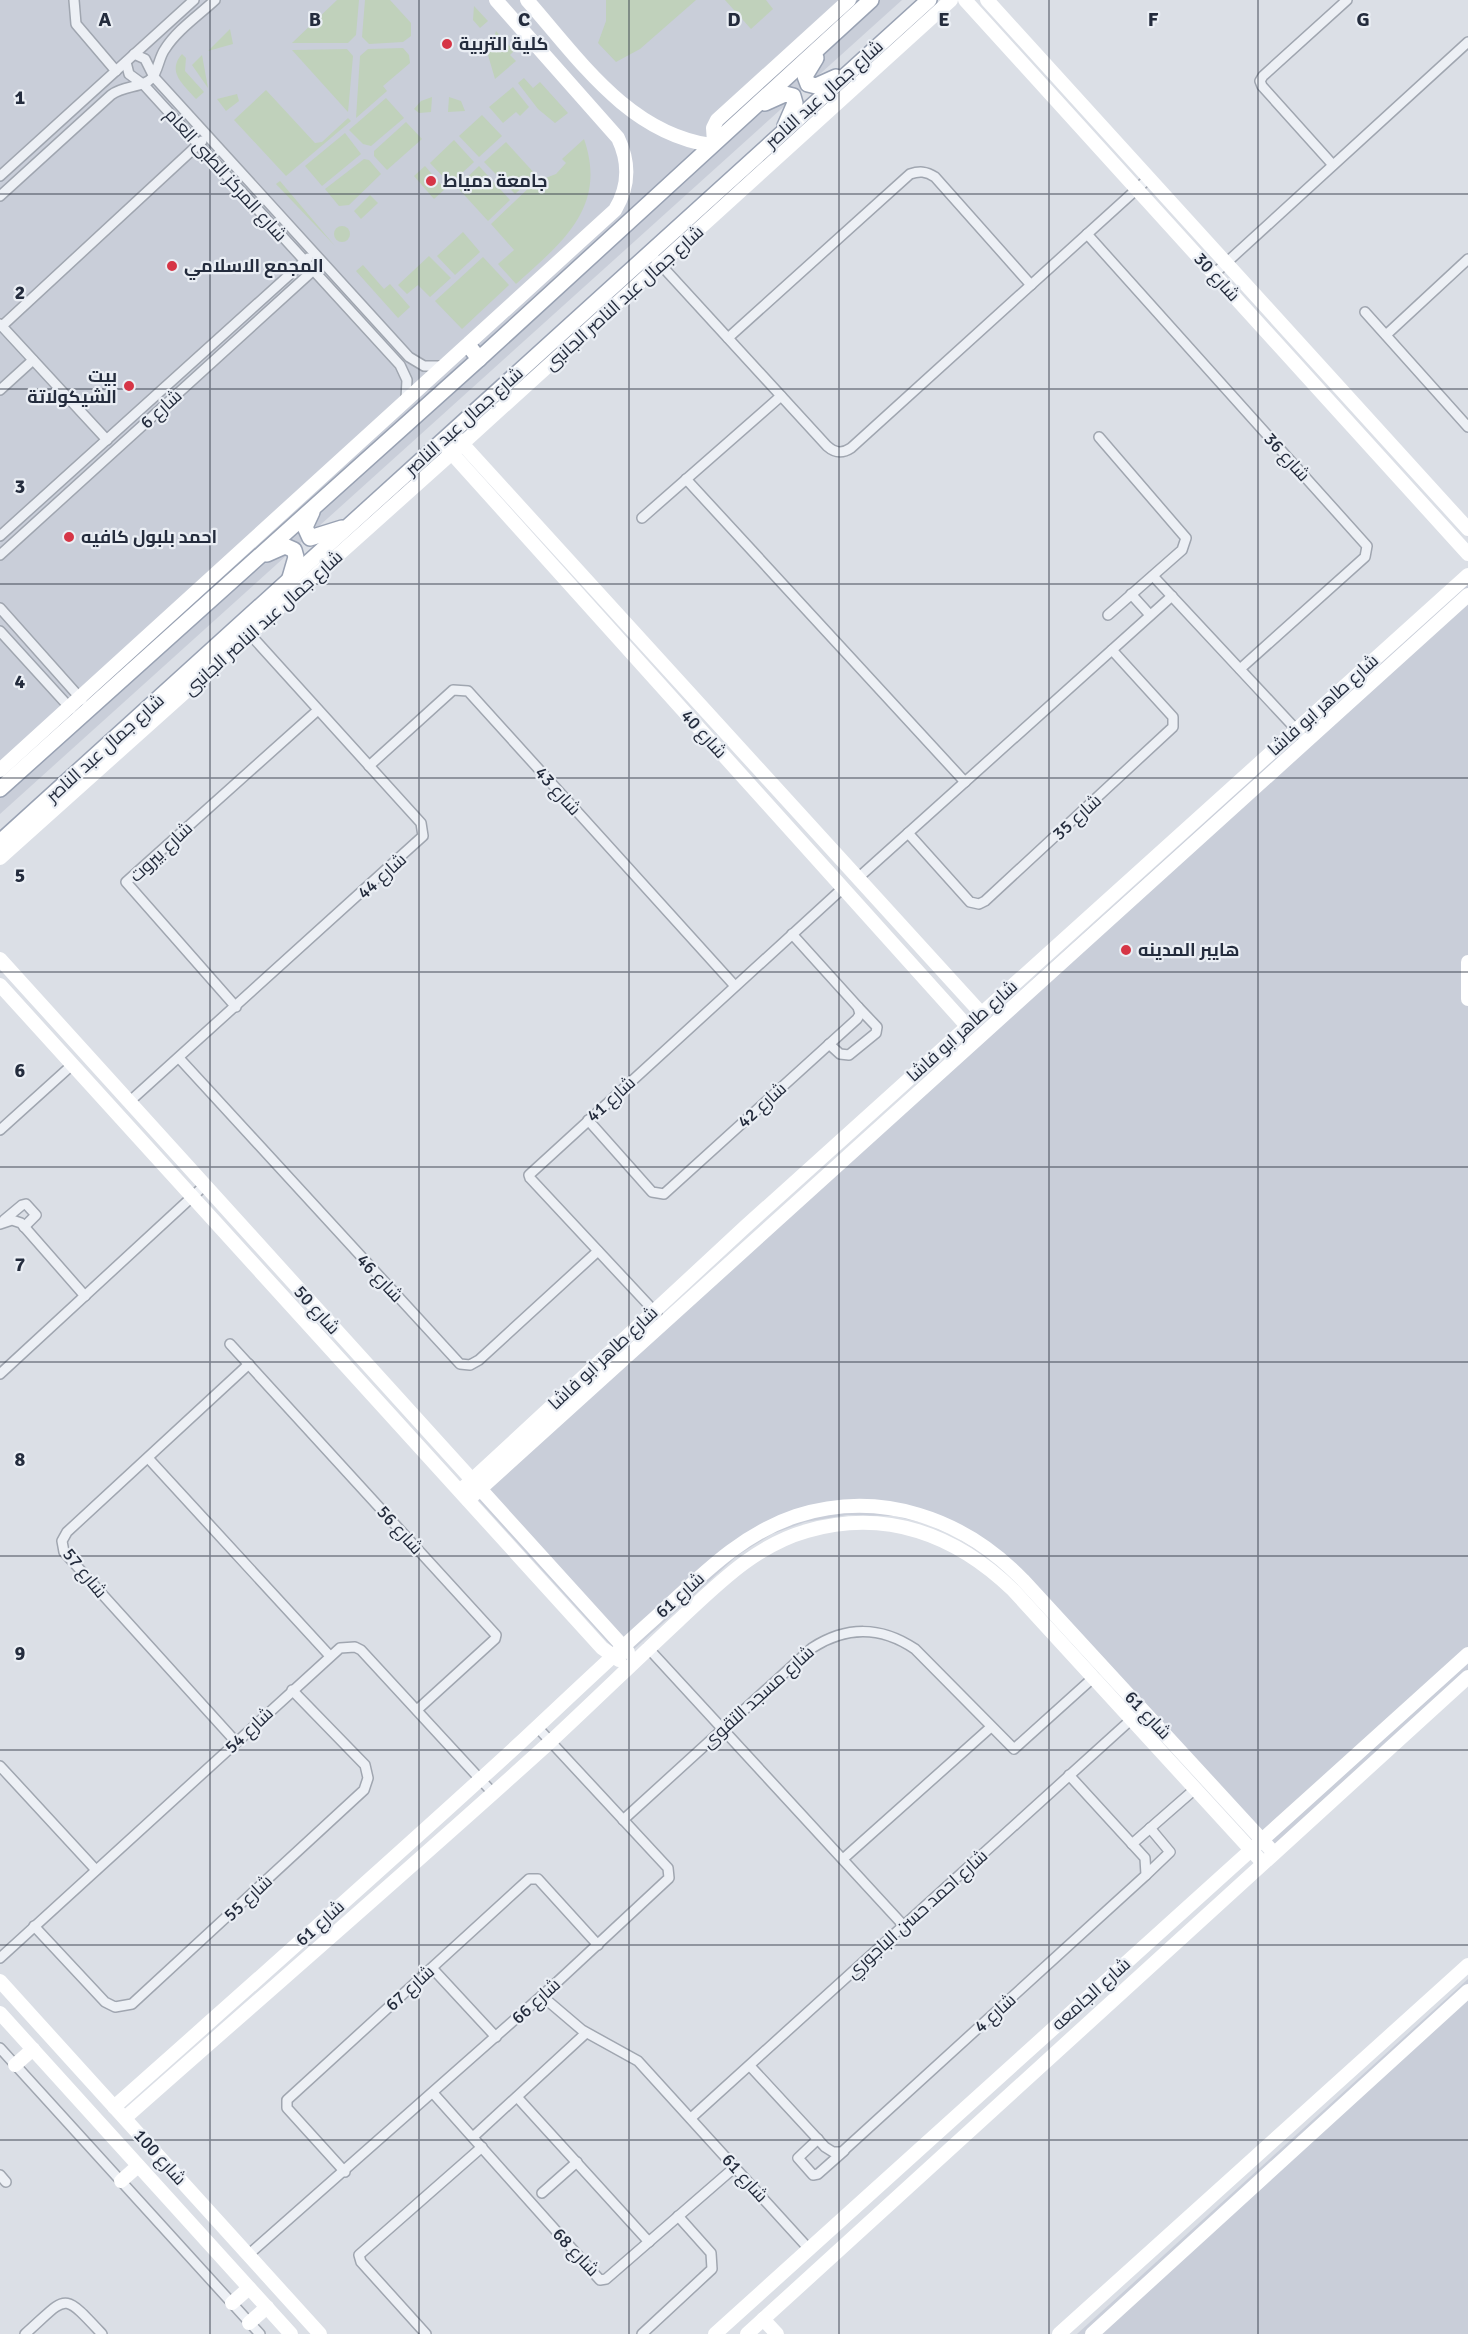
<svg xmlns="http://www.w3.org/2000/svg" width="1468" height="2334" viewBox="0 0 1468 2334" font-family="Signika,Cairo,sans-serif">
	<rect width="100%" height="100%" fill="#dbdfe6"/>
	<g fill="#c9ced9">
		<polygon points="0,0 902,0 0,814"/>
		<polygon points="1468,583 1468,1670 1266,1854 1035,1600 998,1564 956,1537 924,1523 894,1516 847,1515 805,1522 772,1534 738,1555 623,1659 470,1491"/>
		<polygon points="1468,1979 1468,2334 1077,2334"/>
	</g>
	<g fill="#c0d1bb">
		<polygon points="337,0 359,0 356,35 348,43 292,43"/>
		<polygon points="365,0 390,0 411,23 411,36 403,42 369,44 362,37"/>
		<polygon points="606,0 696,0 640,49 616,62 598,43 606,21"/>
		<polygon points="725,0 766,0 773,9 751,29"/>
		<polygon points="474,6 488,21 480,28 473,20"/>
		<polygon points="230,29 233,44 208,51"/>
		<polygon points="496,31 514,51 510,55 516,61 495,79 488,55"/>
		<polygon points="403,48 409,55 410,63 383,86 387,91 356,118 360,56 368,49"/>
		<polygon points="347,49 353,56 348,112 292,50"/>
		<path d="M182,54L186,58L185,71L204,92L196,99C184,85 166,72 182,54Z"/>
		<polygon points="202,55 208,88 192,65"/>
		<polygon points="524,78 533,88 540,82 568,113 555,123 538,109 518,83"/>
		<polygon points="513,87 529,107 520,116 516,112 503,123 489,107"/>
		<polygon points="266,90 315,143 322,142 348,118 351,121 286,176 234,120"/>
		<polygon points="237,94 239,101 226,111 217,99"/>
		<polygon points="432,97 431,112 419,113 414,109 421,101"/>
		<polygon points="449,97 461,101 465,111 448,112"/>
		<polygon points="386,98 404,118 371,146 363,144 349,130"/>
		<polygon points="482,115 502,136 479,157 459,136"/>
		<polygon points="406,122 422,139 387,170 374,156 374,151"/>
		<polygon points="345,133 361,154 322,186 305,166"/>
		<path d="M584,139C608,208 561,243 516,284L498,264L514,250L491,224L535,182L556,174L566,163L562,159Z"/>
		<polygon points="454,140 474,162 450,184 430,163"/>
		<polygon points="506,142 536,175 515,194 484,162"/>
		<polygon points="364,159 369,160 381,174 349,205 339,206 325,189"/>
		<polygon points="425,166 445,189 434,199 414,176"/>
		<polygon points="479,166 510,200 488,221 457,187"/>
		<polygon points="280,181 335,246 276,184"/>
		<polygon points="370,195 378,203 361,219 354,211"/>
		<circle cx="342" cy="234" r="8"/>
		<polygon points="463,232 480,252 455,275 437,256"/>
		<polygon points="429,256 451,278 430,297 418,285 407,294 398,285"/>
		<polygon points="483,257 509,285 462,329 435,301"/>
		<polygon points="363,265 384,289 390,284 410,307 398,318 356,271"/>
	</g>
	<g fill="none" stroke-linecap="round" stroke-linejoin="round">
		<defs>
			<g id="street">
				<polyline points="74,0 76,24 116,71"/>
				<polyline points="134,54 145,59 154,77 409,357 424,366 444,366"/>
				<polyline points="126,62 129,74 144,85 400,365 407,380 406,399"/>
				<polyline points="1333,165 1262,86 1260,81 1263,76 1347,0"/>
				<polyline points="0,176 194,0"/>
				<path d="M0,196L111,95C124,85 143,88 152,78C158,71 159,57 165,49C177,30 199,15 215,0"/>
				<polyline points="1087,234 1367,546 1365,557 1240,669"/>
				<path d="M649,252L827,446C835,453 842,454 851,448L1149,178"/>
				<polyline points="1214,274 1468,42"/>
				<polyline points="1365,312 1468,427"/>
				<polyline points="0,324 107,440"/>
				<polyline points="2,326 202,141"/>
				<polyline points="1386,335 1468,259"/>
				<path d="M728,338L910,174C919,171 926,171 935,177L1031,285"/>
				<polyline points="0,390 33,360"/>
				<polyline points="1099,437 1186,538 1182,550 1108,615"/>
				<polyline points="686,479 965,782"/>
				<polyline points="642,518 781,396"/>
				<polyline points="0,536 308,258"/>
				<polyline points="0,555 318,266"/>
				<polyline points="1153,576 1306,740"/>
				<polyline points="1131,594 1150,615"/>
				<polyline points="0,608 82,700"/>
				<polyline points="0,631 71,709"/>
				<polyline points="369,766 453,690 468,691 735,986"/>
				<polyline points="908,833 970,902 979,904 985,901 1173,727 1173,717 1112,650"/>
				<polyline points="858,878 1172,596"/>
				<polyline points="236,1007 126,882 318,710"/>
				<polyline points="829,1044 840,1054 849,1055 876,1033 877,1027 858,1007"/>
				<polyline points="179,1058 460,1364 470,1365 479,1360 598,1251"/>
				<polyline points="129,1102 423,836 421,823 247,631"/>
				<polyline points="588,1120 652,1192 664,1194 857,1019 860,1014 858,1007 792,934"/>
				<polyline points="0,1130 72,1065"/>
				<polyline points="4,1220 22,1205 26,1204 36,1215 24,1227"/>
				<polyline points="0,1224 12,1220 21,1223 85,1296"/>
				<polyline points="657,1314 530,1178 529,1175 843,888"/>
				<polyline points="230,1344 496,1635 495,1639 417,1710"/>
				<polyline points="0,1374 205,1185"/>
				<polyline points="148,1458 330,1656"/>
				<polyline points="648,1648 904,1926"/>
				<polyline points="236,1742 64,1552 62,1541 67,1532 249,1364"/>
				<polyline points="0,1766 96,1870"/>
				<path d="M623,1820L812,1648C846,1626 881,1626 915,1649L1014,1749L1094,1677"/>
				<polyline points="1132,1844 1195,1789"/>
				<polyline points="843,1859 991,1727"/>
				<polyline points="1146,1875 1170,1852 1150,1828"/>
				<polyline points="34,1926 105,2002 115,2007 132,2004 364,1790 368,1778 365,1765 292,1690"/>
				<polyline points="0,1958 340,1648 355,1647 361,1650 492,1792"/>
				<polyline points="432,1968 496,2037"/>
				<polyline points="542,1996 582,2030 638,2061 809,2249"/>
				<polyline points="0,2048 260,2334"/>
				<polyline points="750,2066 825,2147 833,2152 842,2152 1146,1875 1145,1858 1069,1775"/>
				<polyline points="433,2093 600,2280 606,2279 735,2167"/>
				<polyline points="517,2097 649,2242"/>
				<polyline points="691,2118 1134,1717"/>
				<polyline points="473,2137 586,2033"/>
				<polyline points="818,2139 798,2158 813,2175 818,2174 844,2151"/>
				<polyline points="345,2172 287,2108 287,2100 529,1879 538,1879 598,1945"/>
				<polyline points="0,2175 6,2182"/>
				<polyline points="542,2193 577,2162"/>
				<polyline points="248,2255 555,1984 669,1878 668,1868 537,1727"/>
				<path d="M25,2334C68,2296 61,2290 102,2334"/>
				<polyline points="426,2334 361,2262 359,2255 482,2147"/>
				<polyline points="642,2334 712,2269 711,2253 678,2216"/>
			</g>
			<g id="primary">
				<polyline points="816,58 805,76 808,84 816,86 836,77"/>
				<polyline points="765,103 785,94 793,96 795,103 785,126"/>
				<polyline points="469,346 479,359"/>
				<polyline points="312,512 305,527 310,538 342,528"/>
				<polyline points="267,554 285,546 294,550 296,557 289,581"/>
				<polyline points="0,789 479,359 871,0"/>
				<polyline points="0,842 929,0"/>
			</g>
		</defs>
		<use href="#street" stroke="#a0a6b0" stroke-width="12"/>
		<use href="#primary" stroke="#99a2b3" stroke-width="18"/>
		<use href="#street" stroke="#edf0f5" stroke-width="9"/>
		<g stroke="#fff" stroke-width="14">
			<path d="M527,0C579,59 628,133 711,145"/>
			<polyline points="965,0 1468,554"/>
			<polyline points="987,0 1468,529"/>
			<polyline points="714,142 713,128 717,120 849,0"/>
			<polyline points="457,438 981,1013"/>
			<polyline points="447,448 967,1026"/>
			<path d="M0,770L615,210C629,187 630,163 618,138L496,0"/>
			<polyline points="0,858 462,444 951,0"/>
			<polyline points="0,959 628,1652"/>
			<polyline points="1468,962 1468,999"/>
			<polyline points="0,985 602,1648 619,1660"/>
			<polyline points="460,1491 746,1226 1468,575"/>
			<polyline points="468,1500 1468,595"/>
			<polyline points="0,1981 320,2334"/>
			<polyline points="0,2013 291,2334"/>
			<polyline points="15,2065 33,2049"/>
			<path d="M114,2107C250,1986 386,1866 520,1743C565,1701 610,1658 656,1617C700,1577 739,1535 796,1516C880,1489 963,1518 1023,1580L1274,1853"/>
			<path d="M125,2118C266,1993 410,1869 550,1742C593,1702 635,1661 678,1621C717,1585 754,1546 807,1531C886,1508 956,1535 1013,1590L1263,1863"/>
			<polyline points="121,2181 138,2166"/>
			<polyline points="232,2303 249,2288"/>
			<polyline points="763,2319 777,2334"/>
			<polyline points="249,2323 267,2307"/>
			<polyline points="715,2334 1468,1654"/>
			<polyline points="747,2334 1468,1677"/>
			<polyline points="1059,2334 1468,1965"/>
			<polyline points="1092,2334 1468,1991"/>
		</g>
		<use href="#primary" stroke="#fff" stroke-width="15"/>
	</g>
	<path fill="none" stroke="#242c3d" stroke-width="1.5" stroke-opacity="0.55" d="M210,0V2334M419,0V2334M629,0V2334M839,0V2334M1049,0V2334M1258,0V2334M0,194H1468M0,389H1468M0,584H1468M0,778H1468M0,972H1468M0,1167H1468M0,1362H1468M0,1556H1468M0,1750H1468M0,1945H1468M0,2140H1468"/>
	<g fill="#d63546" stroke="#eaeef4" stroke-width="2">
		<circle cx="447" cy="44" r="6"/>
		<circle cx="431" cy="181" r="6"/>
		<circle cx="172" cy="266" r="6"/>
		<circle cx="129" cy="386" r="6"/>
		<circle cx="69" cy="537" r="6"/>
		<circle cx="1126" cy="950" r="6"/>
	</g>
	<g text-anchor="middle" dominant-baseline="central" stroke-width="4.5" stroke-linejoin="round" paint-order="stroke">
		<g font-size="18" font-weight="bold" fill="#242c3d" stroke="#eaeef4" text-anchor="start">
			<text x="459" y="44">كلية التربية</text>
			<text x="443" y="181">جامعة دمياط</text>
			<text x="184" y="266">المجمع الاسلامي</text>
			<text x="117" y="376" text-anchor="end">بيت<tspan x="117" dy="21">الشيكولاتة</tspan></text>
			<text x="81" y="537">احمد بلبول كافيه</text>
			<text x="1138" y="950">هايبر المدينه</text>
		</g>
		<g font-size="18" fill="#242c3d" stroke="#eaeef4">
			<text transform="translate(824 94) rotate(-42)">شارع جمال عبد الناصر</text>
			<text transform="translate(226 175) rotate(48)">شارع المركز الطبى العام</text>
			<text transform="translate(1217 277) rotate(48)">شارع 30</text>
			<text transform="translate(624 298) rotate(-42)">شارع جمال عبد الناصر الجانبى</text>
			<text transform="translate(161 409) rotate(-42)">شارع 6</text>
			<text transform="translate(464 421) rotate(-42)">شارع جمال عبد الناصر</text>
			<text transform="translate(1287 457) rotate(48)">شارع 36</text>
			<text transform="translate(263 623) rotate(-42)">شارع جمال عبد الناصر الجانبى</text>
			<text transform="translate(1323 705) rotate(-42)">شارع طاهر ابو فاشا</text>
			<text transform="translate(704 734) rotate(48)">شارع 40</text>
			<text transform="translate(105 748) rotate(-42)">شارع جمال عبد الناصر</text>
			<text transform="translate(558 791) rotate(48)">شارع 43</text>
			<text transform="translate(1077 817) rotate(-42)">شارع 35</text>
			<text transform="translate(161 852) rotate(-43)">شارع بيروت</text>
			<text transform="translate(382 876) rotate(-42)">شارع 44</text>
			<text transform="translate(962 1031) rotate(-42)">شارع طاهر ابو فاشا</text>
			<text transform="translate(611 1099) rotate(-42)">شارع 41</text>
			<text transform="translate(762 1105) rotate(-42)">شارع 42</text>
			<text transform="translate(380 1278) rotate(47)">شارع 46</text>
			<text transform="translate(317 1310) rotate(48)">شارع 50</text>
			<text transform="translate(603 1358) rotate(-43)">شارع طاهر ابو فاشا</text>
			<text transform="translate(400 1530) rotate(48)">شارع 56</text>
			<text transform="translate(85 1573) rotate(51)">شارع 57</text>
			<text transform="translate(680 1595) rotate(-42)">شارع 61</text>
			<text transform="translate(758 1697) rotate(-42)">شارع مسجد التقوى</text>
			<text transform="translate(1148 1715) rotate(47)">شارع 61</text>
			<text transform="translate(249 1730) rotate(-43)">شارع 54</text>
			<text transform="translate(248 1898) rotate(-43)">شارع 55</text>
			<text transform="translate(917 1914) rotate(-42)">شارع احمد حسن الباجوري</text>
			<text transform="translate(320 1923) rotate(-42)">شارع 61</text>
			<text transform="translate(410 1988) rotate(-42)">شارع 67</text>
			<text transform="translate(1091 1994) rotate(-42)">شارع الجامعه</text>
			<text transform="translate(536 2001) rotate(-42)">شارع 66</text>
			<text transform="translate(995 2013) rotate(-42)">شارع 4</text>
			<text transform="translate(160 2157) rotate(48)">شارع 100</text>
			<text transform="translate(745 2178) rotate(48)">شارع 61</text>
			<text transform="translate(576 2252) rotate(47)">شارع 68</text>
		</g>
	</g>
	<g font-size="20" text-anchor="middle" font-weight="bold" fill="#242c3d" stroke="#eaeef4" stroke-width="4.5" stroke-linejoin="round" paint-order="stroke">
		<text x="105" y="26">A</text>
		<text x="315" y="26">B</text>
		<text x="524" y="26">C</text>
		<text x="734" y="26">D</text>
		<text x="944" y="26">E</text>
		<text x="1153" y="26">F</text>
		<text x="1363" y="26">G</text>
		<text x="20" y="104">1</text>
		<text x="20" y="299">2</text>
		<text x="20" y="493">3</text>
		<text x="20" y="688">4</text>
		<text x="20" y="882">5</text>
		<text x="20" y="1077">6</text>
		<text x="20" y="1271">7</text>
		<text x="20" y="1466">8</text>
		<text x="20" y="1660">9</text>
	</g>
</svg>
